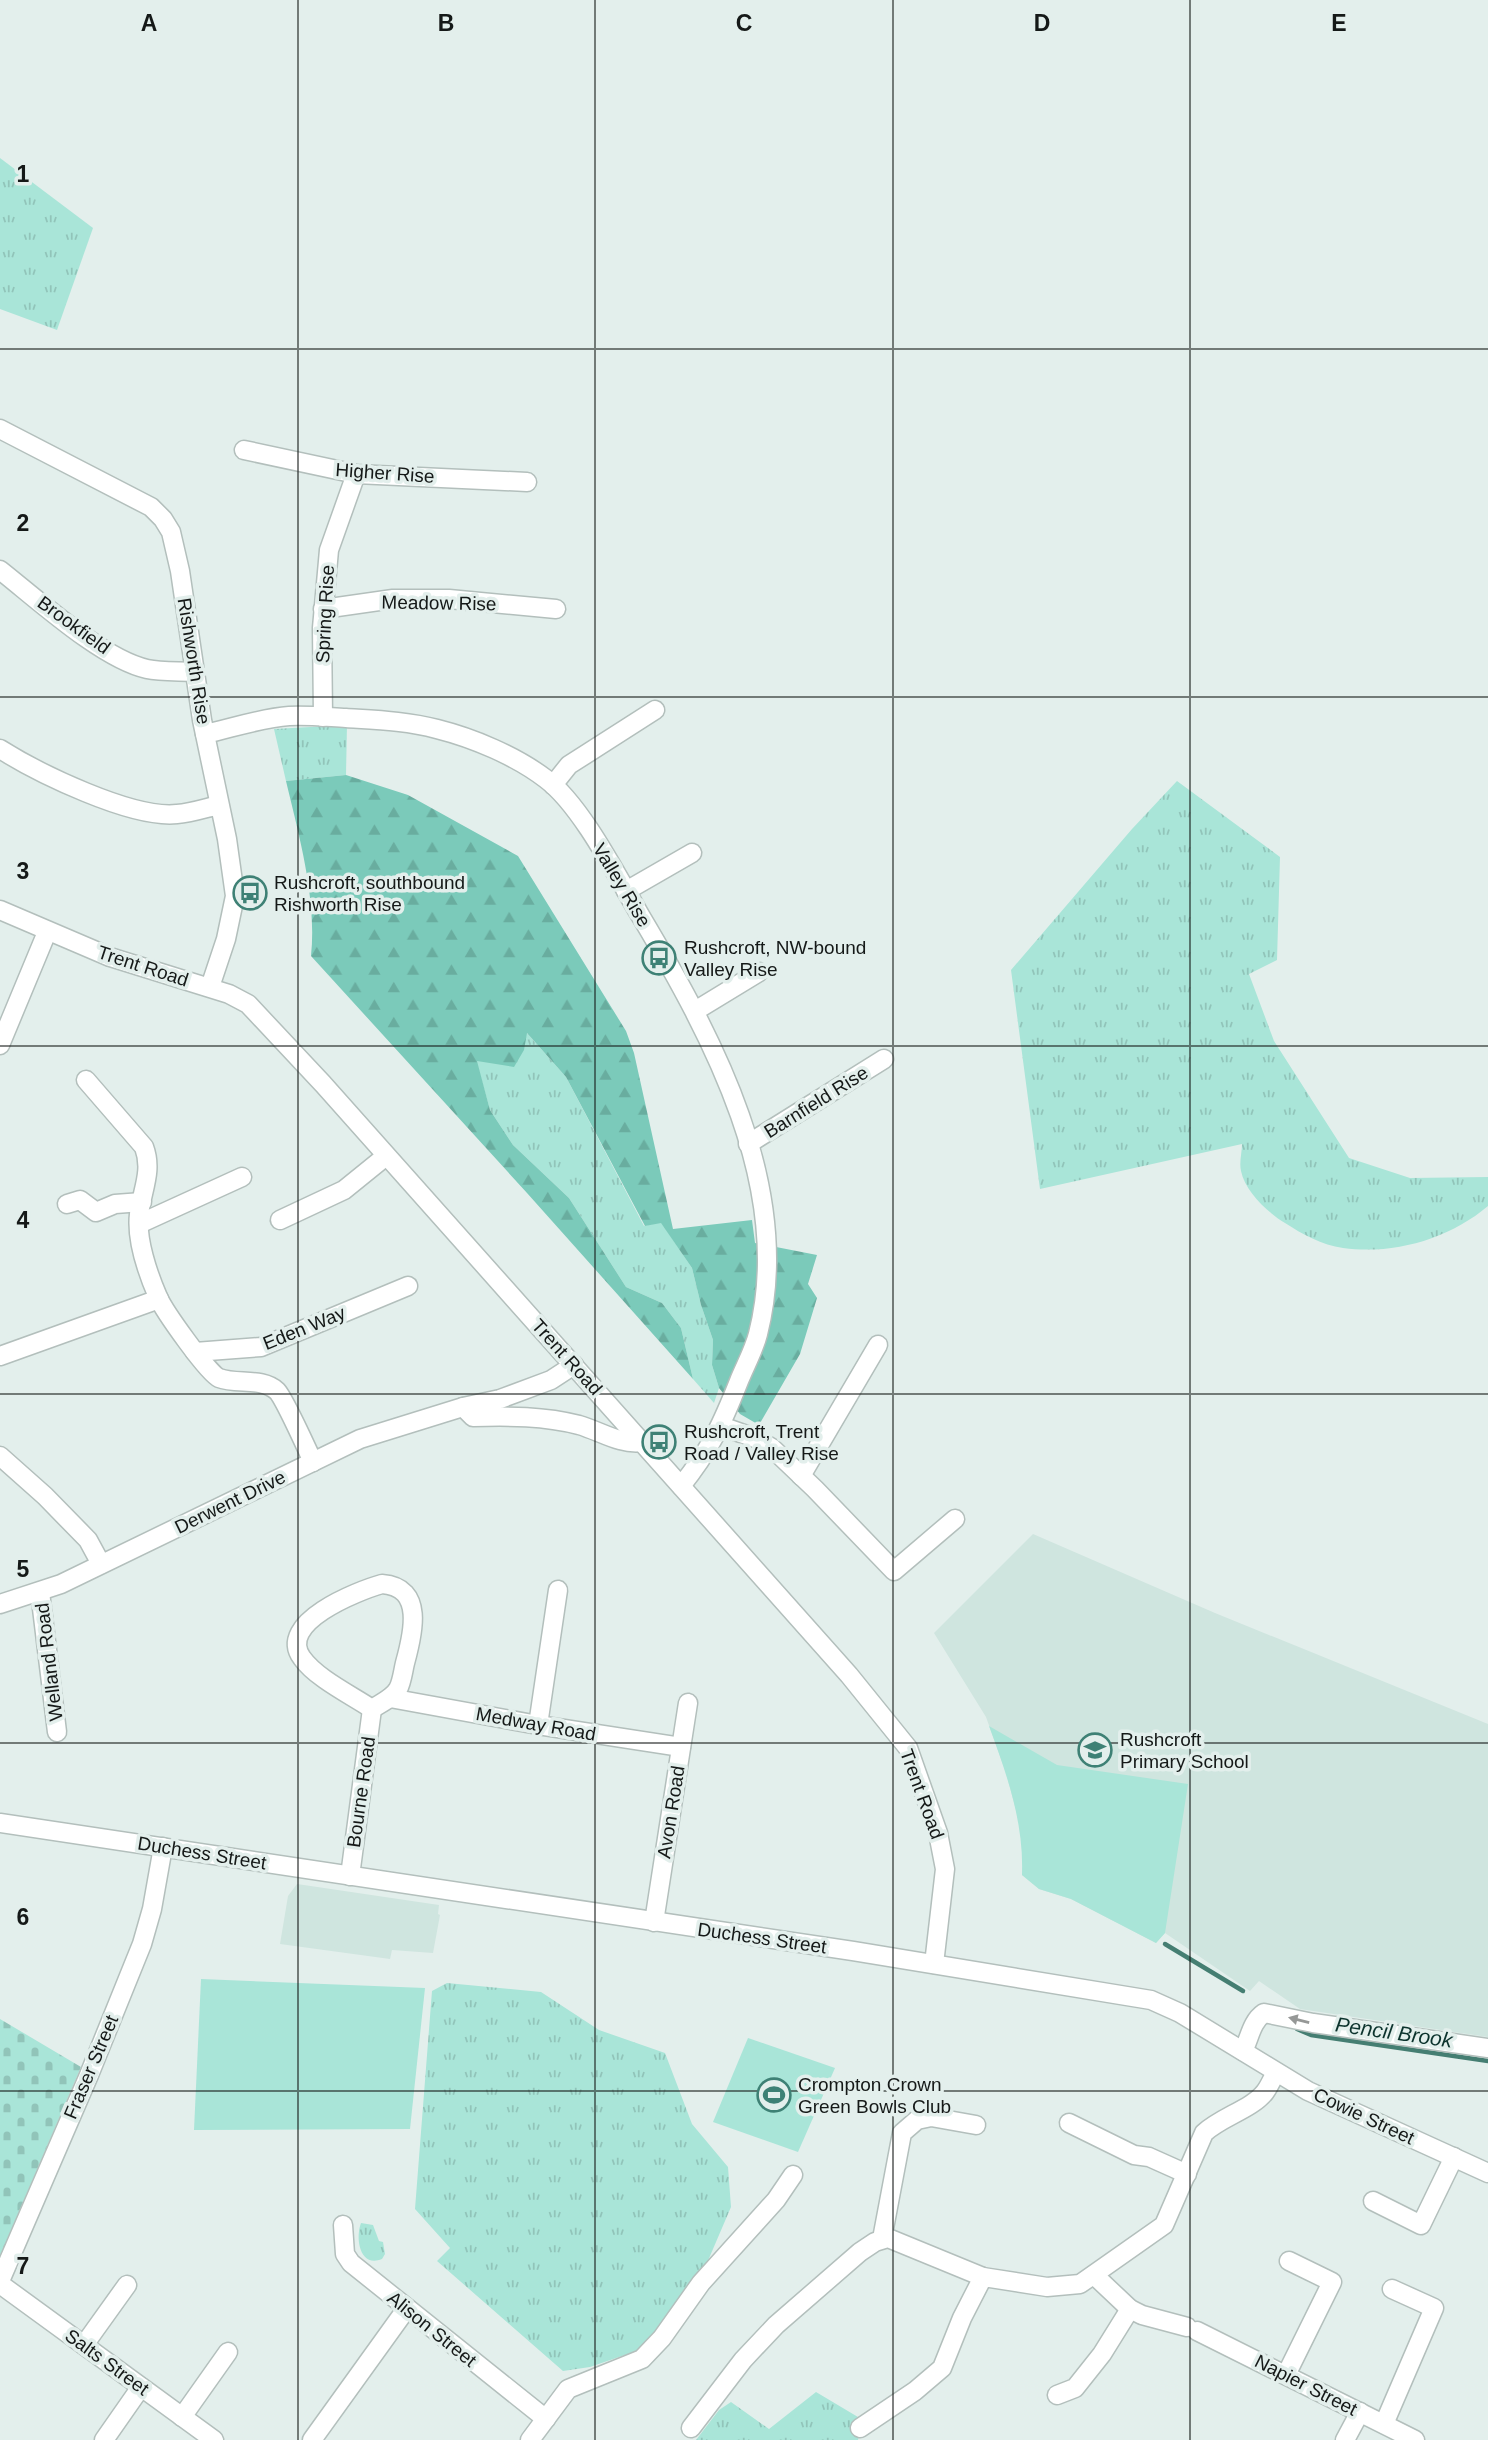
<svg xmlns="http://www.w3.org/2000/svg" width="1488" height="2440" viewBox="0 0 1488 2440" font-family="Helvetica,sans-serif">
	<defs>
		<pattern id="grass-tufts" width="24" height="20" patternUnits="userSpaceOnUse" patternTransform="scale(1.75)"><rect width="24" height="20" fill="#a9e5d8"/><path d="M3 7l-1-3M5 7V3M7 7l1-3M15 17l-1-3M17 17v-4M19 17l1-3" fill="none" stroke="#91c4b9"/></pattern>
		<pattern id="forest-firs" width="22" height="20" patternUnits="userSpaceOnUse" patternTransform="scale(1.75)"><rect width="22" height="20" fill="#7bcaba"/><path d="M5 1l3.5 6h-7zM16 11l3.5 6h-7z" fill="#69ad9f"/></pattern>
		<pattern id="cemetery-stones" width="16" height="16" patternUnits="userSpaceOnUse" patternTransform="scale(1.75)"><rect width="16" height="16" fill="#a9e5d8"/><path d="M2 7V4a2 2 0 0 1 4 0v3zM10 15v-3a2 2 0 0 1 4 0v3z" fill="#91c4b9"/></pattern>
	</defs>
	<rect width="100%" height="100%" fill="#e3efec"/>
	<g fill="#cfe5df">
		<polygon points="1033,1534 1215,1613 1488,1724 1488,2037 1300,2009 1259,1981 1250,1991 1165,1933 1156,1943 1071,1899 1039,1889 1022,1875 1023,1851 1020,1825 1006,1773 986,1717 934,1633"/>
		<polygon points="297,1884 439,1905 438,1914 440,1915 433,1953 392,1950 390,1959 280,1944 288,1896"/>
	</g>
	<g fill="url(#grass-tufts)">
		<polygon points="0,158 93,228 57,330 0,309"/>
		<polygon points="347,725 346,775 286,781 274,729"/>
		<path d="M1177,781L1280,857L1277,960L1249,974L1274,1041L1349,1158L1410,1178L1488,1177V1206C1449,1239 1394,1255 1343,1248C1322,1245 1302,1234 1285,1223C1267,1212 1245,1191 1241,1171C1239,1163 1242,1152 1242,1144L1040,1189L1011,970L1132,829Z"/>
		<polygon points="526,1032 566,1077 644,1226 661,1222 692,1268 701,1305 713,1340 712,1365 719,1388 714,1403 693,1379 681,1328 662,1303 626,1287 569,1198 513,1145 490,1110 476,1060 489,1062"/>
		<polygon points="447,1983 541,1992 599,2030 665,2053 692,2124 728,2167 731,2207 704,2270 645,2348 590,2367 563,2371 437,2261 450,2248 415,2209 432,1991"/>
		<path d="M361,2223L373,2225L379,2241L383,2242L385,2254L382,2259C360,2268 355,2239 361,2223Z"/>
		<polygon points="816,2392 863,2420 858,2440 696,2440 719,2410 731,2402 769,2429"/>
	</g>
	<path fill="url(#forest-firs)" d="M346,775L408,795L518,856L626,1031L634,1053L673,1229L752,1220L755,1243L817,1255L808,1284L817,1298L800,1354L759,1425L740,1414L719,1388L712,1365L713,1340L701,1305L692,1268L661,1223L645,1226L566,1077L527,1033L524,1050L514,1067L477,1061L490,1110L513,1145L569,1198L626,1287L662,1303L681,1328L693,1379L527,1193L311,956C317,899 299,836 286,781Z"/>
	<polygon fill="url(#cemetery-stones)" points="0,2019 81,2067 0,2256"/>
	<g fill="#a9e5d8">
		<path d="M989,1726L1057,1765L1188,1784L1165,1933L1156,1943L1071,1899L1039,1889L1022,1875C1024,1822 1007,1775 989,1726Z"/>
		<polygon points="201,1979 425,1988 410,2129 194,2130"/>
		<polygon points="748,2038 835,2068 798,2152 713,2122"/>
	</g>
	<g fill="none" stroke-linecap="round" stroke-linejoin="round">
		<g stroke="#457e72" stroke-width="4.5">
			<polyline points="1165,1944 1243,1991"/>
			<polyline points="1297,2029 1311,2035 1488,2061"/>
		</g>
		<defs>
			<g id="street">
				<polyline points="0,429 151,507 163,519 171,532 180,571 202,720 227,839 235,896 226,939 210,987"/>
				<polyline points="244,450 356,474 527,482"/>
				<path d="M0,570C37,599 102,659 147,669C161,672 179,671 195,672"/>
				<polyline points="323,609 393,599 449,599 556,609"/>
				<polyline points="323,717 322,628 329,550 356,474"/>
				<path d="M205,734C232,728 261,718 289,716C307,715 327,717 346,718C376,720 407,721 437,729C473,738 516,756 546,779C581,805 617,876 640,915C712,1036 795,1188 758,1334C754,1350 745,1366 739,1381C722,1424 710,1450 681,1486"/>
				<path d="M0,749C38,773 132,819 177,814C191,813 206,808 219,805"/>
				<polyline points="553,785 569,765 655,710"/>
				<polyline points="626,891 692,853"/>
				<polyline points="0,910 110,957 229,994 248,1004 323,1084 849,1675 908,1748 938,1833 945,1869 934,1964"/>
				<polyline points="695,1011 759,972"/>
				<polyline points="0,1045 47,932"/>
				<path d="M86,1080L144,1147C153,1171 142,1190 139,1214C136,1239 148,1274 158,1297C164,1311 208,1373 219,1378C237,1385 262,1377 277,1391C284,1398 307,1449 313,1462"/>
				<polyline points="748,1144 884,1059"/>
				<polyline points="67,1204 80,1200 96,1212 115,1204 142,1202"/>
				<polyline points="280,1220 344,1190 386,1156"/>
				<polyline points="139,1224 242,1177"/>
				<polyline points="195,1352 261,1347 408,1286"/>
				<polyline points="0,1356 159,1299"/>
				<path d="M463,1407L473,1417C509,1416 544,1416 579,1425C600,1431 620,1445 642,1442"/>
				<polyline points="721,1426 755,1438 772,1448 815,1489 894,1571 955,1519"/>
				<polyline points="0,1456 45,1496 88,1540 101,1564"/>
				<polyline points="801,1476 878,1345"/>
				<path d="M382,1584C425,1587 413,1634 405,1663C403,1671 402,1682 398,1689C393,1698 381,1703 372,1709C351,1695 316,1678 302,1658C276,1623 357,1591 382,1584Z"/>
				<polyline points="40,1592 57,1732"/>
				<polyline points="0,1604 61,1584 360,1439 463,1407 500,1399 551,1380 574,1365"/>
				<polyline points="390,1698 538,1725 681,1747"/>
				<polyline points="538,1725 558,1590"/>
				<polyline points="0,1823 853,1951 1151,2000 1180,2013 1308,2091 1488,2173"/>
				<polyline points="350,1876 372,1709"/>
				<polyline points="654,1922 688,1703"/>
				<path d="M1243,2051C1250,2038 1251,2022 1264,2013L1313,2023L1488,2048"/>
				<polyline points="1069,2123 1134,2155 1149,2157 1187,2174"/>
				<polyline points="1373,2201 1421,2225 1454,2157"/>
				<polyline points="343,2225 345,2254 351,2263 546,2419"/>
				<polyline points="882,2239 902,2133 917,2120 931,2117 976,2125"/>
				<polyline points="1094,2275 1130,2309 1142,2315 1187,2327"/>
				<polyline points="0,2281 89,2075 142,1944 152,1909 163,1847"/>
				<polyline points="0,2284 214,2440"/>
				<polyline points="1197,2331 1415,2440"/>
				<polyline points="84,2345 127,2285"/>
				<polyline points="1286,2375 1332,2282 1289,2261"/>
				<polyline points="1057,2395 1075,2388 1102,2354 1130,2309"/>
				<polyline points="182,2417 228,2352"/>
				<polyline points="1384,2424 1434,2308 1392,2289"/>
				<path d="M691,2428L743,2360L776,2325L860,2252L875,2242L888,2238L983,2277L1047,2287L1080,2284L1164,2225L1204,2133C1221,2117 1252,2109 1265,2092C1269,2087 1272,2079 1276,2073"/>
				<polyline points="860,2428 915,2391 942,2368 962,2318 983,2277"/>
				<polyline points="104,2440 141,2387"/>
				<polyline points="312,2440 407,2308"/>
				<polyline points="530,2440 568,2389 642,2359 662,2338 701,2283 776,2200 793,2175"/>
				<polyline points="1345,2440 1360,2412"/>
			</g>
		</defs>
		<use href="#street" stroke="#b3bfbc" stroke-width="21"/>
		<use href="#street" stroke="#fff" stroke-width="18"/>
	</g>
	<defs><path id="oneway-solid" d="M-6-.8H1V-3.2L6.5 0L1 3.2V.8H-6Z" transform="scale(1.75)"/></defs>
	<use fill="#969897" href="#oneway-solid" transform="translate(1299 2020) rotate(-166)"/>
	<path fill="none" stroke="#151918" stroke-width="2" stroke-opacity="0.55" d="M298,0V2440M595,0V2440M893,0V2440M1190,0V2440M0,349H1488M0,697H1488M0,1046H1488M0,1394H1488M0,1743H1488M0,2091H1488"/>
	<defs>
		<symbol id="bus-ring" viewBox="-11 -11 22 22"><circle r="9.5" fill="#e3efec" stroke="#3e8175" stroke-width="1.5"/><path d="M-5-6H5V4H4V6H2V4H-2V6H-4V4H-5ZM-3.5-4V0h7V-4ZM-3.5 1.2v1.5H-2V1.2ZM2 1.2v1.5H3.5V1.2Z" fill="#3e8175"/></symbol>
		<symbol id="school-ring" viewBox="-11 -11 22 22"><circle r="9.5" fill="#e3efec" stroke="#3e8175" stroke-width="1.5"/><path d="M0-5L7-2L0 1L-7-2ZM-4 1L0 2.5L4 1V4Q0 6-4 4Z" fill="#3e8175"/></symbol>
		<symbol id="stadium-ring" viewBox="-11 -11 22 22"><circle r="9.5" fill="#e3efec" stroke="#3e8175" stroke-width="1.5"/><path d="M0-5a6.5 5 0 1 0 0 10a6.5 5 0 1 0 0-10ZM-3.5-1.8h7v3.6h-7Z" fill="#3e8175"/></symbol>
	</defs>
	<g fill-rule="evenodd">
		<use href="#bus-ring" x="231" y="874" width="38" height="38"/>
		<use href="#bus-ring" x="640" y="939" width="38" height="38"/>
		<use href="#bus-ring" x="640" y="1423" width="38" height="38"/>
		<use href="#school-ring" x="1076" y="1731" width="38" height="38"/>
		<use href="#stadium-ring" x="755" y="2076" width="38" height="38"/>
	</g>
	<g text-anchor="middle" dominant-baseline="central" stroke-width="7" stroke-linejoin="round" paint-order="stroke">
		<g font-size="19" fill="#151918" stroke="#e3efec">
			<text transform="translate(385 473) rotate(4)">Higher Rise</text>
			<text transform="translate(439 603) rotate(1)">Meadow Rise</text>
			<text transform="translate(325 614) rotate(-87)">Spring Rise</text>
			<text transform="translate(74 625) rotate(36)">Brookfield</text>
			<text transform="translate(194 661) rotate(81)">Rishworth Rise</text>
			<text transform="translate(622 885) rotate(59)">Valley Rise</text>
			<text transform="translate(143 966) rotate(18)">Trent Road</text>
			<text transform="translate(816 1102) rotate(-32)">Barnfield Rise</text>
			<text transform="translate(304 1328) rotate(-22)">Eden Way</text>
			<text transform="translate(567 1357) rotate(48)">Trent Road</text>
			<text transform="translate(230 1502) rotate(-26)">Derwent Drive</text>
			<text transform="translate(49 1662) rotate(-97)">Welland Road</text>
			<text transform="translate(536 1724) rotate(10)">Medway Road</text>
			<text transform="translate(361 1792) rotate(-82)">Bourne Road</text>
			<text transform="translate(922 1794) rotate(70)">Trent Road</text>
			<text transform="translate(671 1812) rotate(-81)">Avon Road</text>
			<text transform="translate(202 1853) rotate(9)">Duchess Street</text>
			<text transform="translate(762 1938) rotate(8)">Duchess Street</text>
			<text transform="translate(91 2067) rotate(-67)">Fraser Street</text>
			<text transform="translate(1364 2116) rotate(25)">Cowie Street</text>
			<text transform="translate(432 2329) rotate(39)">Alison Street</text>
			<text transform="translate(107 2362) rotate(36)">Salts Street</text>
			<text transform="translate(1306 2385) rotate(27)">Napier Street</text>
		</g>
		<g font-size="19" fill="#151918" stroke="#e3efec" text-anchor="start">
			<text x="274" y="882">Rushcroft, southbound<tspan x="274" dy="22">Rishworth Rise</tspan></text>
			<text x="684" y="947">Rushcroft, NW-bound<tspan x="684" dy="22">Valley Rise</tspan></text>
			<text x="684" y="1431">Rushcroft, Trent<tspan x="684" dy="22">Road / Valley Rise</tspan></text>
			<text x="1120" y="1739">Rushcroft<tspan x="1120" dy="22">Primary School</tspan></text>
			<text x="798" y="2084">Crompton Crown<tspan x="798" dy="22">Green Bowls Club</tspan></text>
		</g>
		<g font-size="21" font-style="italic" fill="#0c332d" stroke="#e3efec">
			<text transform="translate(1394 2032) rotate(8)">Pencil Brook</text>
		</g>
	</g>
	<g font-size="23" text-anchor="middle" font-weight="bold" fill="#151918" stroke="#e3efec" stroke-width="7" stroke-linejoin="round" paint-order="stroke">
		<text x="149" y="31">A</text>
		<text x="446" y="31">B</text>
		<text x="744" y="31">C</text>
		<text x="1042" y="31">D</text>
		<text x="1339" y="31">E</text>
		<text x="23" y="182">1</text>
		<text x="23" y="531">2</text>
		<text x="23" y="879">3</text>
		<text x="23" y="1228">4</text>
		<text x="23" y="1577">5</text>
		<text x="23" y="1925">6</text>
		<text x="23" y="2274">7</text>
	</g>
</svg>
